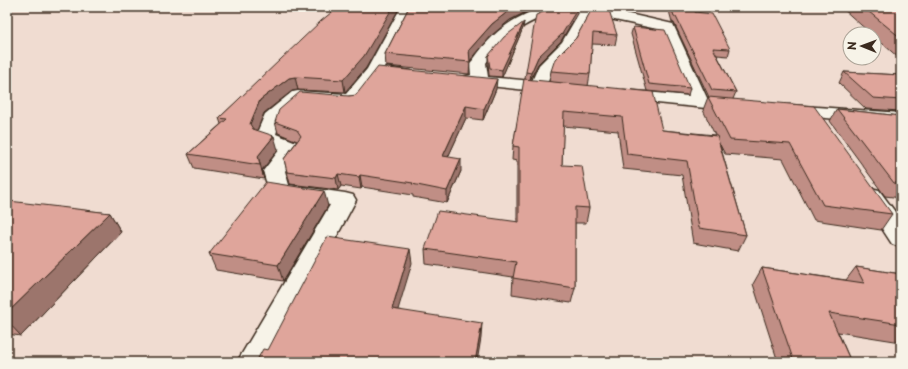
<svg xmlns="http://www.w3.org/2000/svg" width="908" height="369" viewBox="0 0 908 369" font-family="'Playpen Sans',sans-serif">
	<rect width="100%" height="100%" fill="#f0dcd1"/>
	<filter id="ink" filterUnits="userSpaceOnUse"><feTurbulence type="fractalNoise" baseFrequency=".025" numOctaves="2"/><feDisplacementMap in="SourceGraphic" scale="8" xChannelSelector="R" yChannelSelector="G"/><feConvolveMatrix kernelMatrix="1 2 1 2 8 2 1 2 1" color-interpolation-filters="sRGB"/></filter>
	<g filter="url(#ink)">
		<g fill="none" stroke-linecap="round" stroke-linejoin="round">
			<defs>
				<g id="minor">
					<polygon points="401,7 413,7 384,67 411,71 413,74 411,77 405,79 378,76 357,104 351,105 302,101 280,120 276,134 299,143 302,147 285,171 289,185 345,193 353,195 356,200 270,362 237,362 330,205 272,196 269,191 263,171 280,149 258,141 255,137 265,114 292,92 298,91 346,94 367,69"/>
					<path d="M544,7H588L620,12L673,24L707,98L741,102L744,106L741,110L735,111L618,99L615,95L618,91L624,90L689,96L662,30L591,15L573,47L552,69L548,82L560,84L562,88L560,92L554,93L461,83L459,80L461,77L471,75L470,63L473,60C493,32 511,18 544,7ZM560,9L579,13L562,42L539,65L532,81L488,77L486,63C509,30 525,24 560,9Z"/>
					<polygon points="789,105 901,113 901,125 783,114 780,110 783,106"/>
					<polygon points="871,188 879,190 901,220 901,247 892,244 860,195 863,190"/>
				</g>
			</defs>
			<use href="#minor" stroke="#3b2a1e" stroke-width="3"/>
			<use href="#minor" fill="#f7f3e8" fill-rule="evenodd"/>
		</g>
		<g fill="#c08e85" stroke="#3b2a1e">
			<polygon points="338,7 400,7 366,68 345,92 298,90 292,91 264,113 257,130 278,150 262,170 264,179 194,168 188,154 221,124 219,118"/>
			<polygon points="409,7 539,7 532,9 510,20 492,35 470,61 469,74 386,66 385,54"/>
			<polygon points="580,7 604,7 604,8 596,8 617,35 615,45 592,44 590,74 588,86 549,82 551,71 576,38 593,8"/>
			<polygon points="668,7 692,7 695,12 730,49 728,56 717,55 736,92 733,99 892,214 881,230 814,220 783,159 725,154 720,145 746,235 738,251 693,243 682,175 623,169 618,131 563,126 562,165 589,208 586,223 575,223 575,288 571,303 512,294 513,277 426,264 425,249 517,222 517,161 512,160 513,146 525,79 526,72 577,14 561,41 538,64 530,80 662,130 715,135 703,110 708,97 709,97 674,23 672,22"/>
			<polygon points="841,7 901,7 901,59 900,59 874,36 874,34 871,34"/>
			<polygon points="633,27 690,88 688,95 647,91 631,34"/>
			<polygon points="523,28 502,77 489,76 488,63 488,56"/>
			<polygon points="844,72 901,75 901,111 866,109 839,83"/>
			<polygon points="496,89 483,120 466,118 448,157 461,171 447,203 413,197 413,195 362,187 361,189 341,186 338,190 290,184 284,159 297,141 278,133 275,122 349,96"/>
			<polygon points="837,109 901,116 901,198 885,196 830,121"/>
			<polygon points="7,202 110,213 121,232 21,336 7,334"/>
			<polygon points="328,206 283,281 216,270 209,254"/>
			<polygon points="856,267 901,274 901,342 838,332 851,362 778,362 753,284 762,268 846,280"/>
		</g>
		<g fill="#9c746c" stroke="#3b2a1e">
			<polygon points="393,7 400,7 366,68 345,92 343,80"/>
			<polygon points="515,7 539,7 532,9 510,20 492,35 469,62 469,50 492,24 511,9"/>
			<polygon points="578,8 577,14 561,41 538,64 530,80 531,73 538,57"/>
			<polygon points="524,22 523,28 502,77 502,70"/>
			<polygon points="295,77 298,90 292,91 264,113 254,138 250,124 260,100 289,78"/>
			<polygon points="497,79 496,89 483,120 484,109"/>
			<polygon points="466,106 466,118 443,168 443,156"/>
			<polygon points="274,136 278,150 262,170 264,179 258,156"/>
			<polygon points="461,159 461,171 447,203 447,191"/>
			<polygon points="338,174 341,186 338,190 336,178"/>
			<polygon points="360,175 362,187 361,189 359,177"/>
			<polygon points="324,191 328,206 283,281 278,265"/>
			<polygon points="110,213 121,232 21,336 7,321 7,313"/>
			<polygon points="410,249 412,263 394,323 392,309"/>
			<polygon points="482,323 481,338 477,362 475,362"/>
		</g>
		<g fill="#dfa59b" stroke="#3b2a1e">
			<polygon points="338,7 393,7 364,56 343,80 295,77 289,78 260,100 250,124 253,129 274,136 258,156 260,165 188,154 227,119 219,118 321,21"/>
			<polygon points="409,7 515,7 511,9 492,24 469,50 470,62 385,54"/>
			<polygon points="555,7 574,7 578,8 562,34 538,57 531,73 526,72 536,15"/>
			<polygon points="593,7 609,10 617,35 593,33 590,74 551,71 555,59 576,38"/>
			<polygon points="671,7 692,7 695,12 712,14 730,49 713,48 736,92 712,90 676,17 674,16"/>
			<polygon points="863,7 901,7 901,38"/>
			<polygon points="524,22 502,70 490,68 488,56 504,37"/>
			<polygon points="633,27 665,30 690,88 649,84"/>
			<polygon points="378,67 497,79 484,109 466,106 443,156 461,159 447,191 412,184 413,183 360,175 359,177 338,174 336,178 287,172 284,159 301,136 297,130 275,122 279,110 300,92 349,96 356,95"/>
			<polygon points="844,72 901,75 901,100 873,98"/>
			<polygon points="524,79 653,92 662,130 717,136 746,235 699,228 687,161 627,154 622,117 564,112 562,165 582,166 589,208 575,207 575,288 513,278 516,262 425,249 438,211 519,222 519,147 513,146"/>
			<polygon points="708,97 814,106 892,214 823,205 790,144 730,140"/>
			<polygon points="837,109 901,116 901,183 894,183"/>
			<polygon points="266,182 324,191 278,265 209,254"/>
			<polygon points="9,201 110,213 7,313 7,202"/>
			<polygon points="327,237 410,249 392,309 482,323 475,362 256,362 263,349 268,350"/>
			<polygon points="856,267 901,274 901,324 829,313 851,362 794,362 762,268 864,283"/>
		</g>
	</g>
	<rect width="908" height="369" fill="none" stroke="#f7f3e8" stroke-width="24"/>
	<rect x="12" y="12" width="884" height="345" fill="none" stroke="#3b2a1e" stroke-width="1.5" filter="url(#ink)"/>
	<g transform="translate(862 46) rotate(271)"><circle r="19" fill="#f7f3e8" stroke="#aca397"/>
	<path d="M0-3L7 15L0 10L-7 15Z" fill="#3b2a1e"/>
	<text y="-6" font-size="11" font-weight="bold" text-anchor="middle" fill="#3b2a1e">N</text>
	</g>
</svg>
